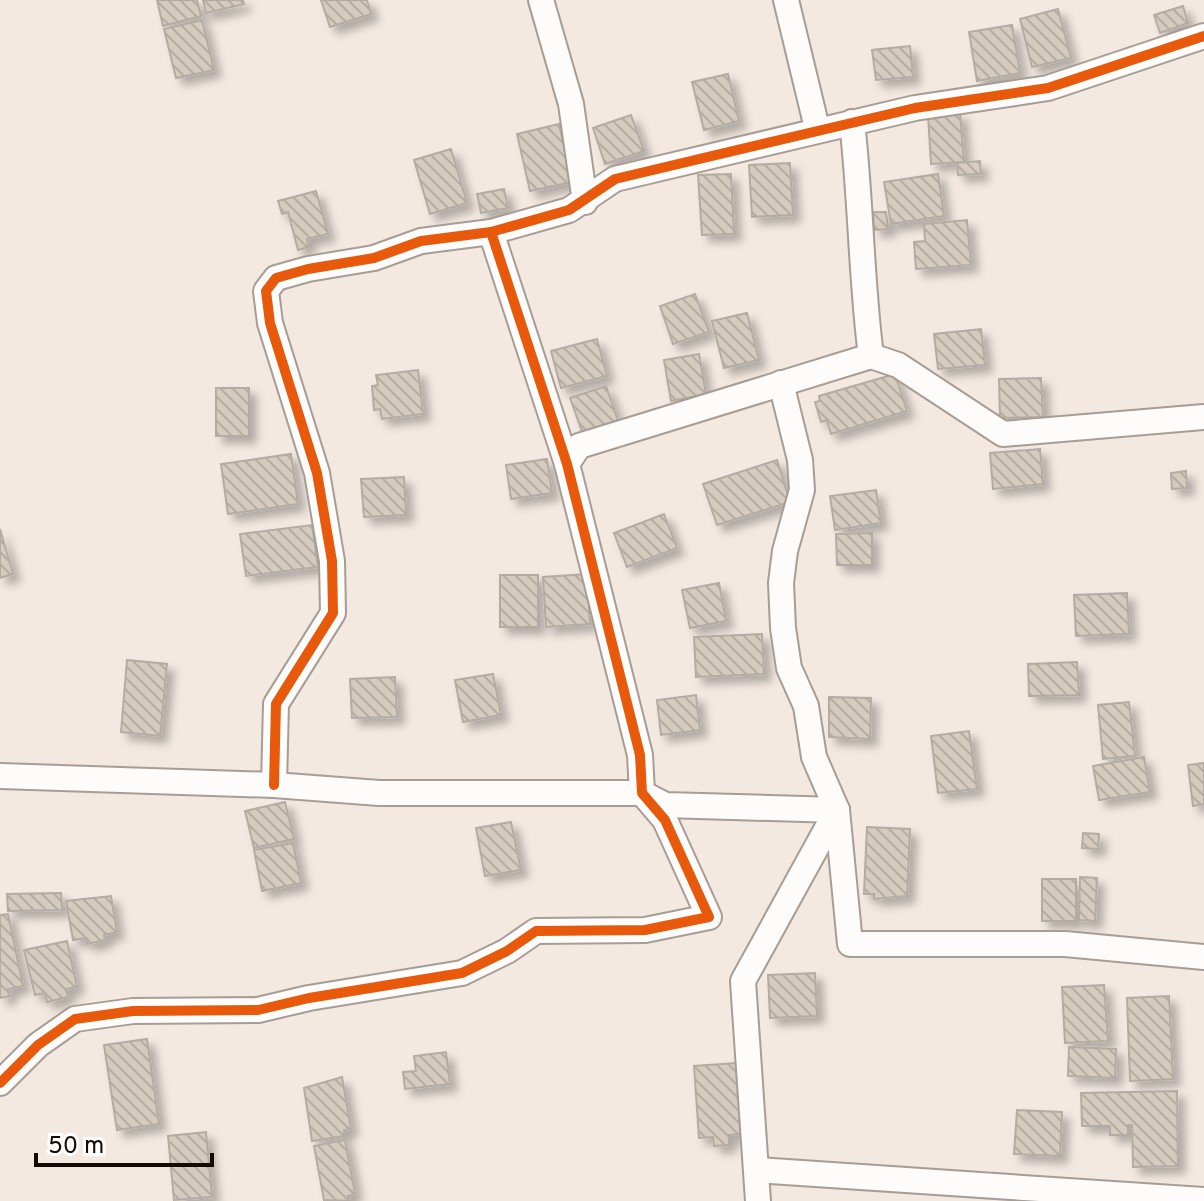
<svg xmlns="http://www.w3.org/2000/svg" width="1204" height="1201" viewBox="0 0 1204 1201" font-family="Overpass,sans-serif">
	<defs>
		<pattern id="building-back-hatch" width="6" height="6" patternUnits="userSpaceOnUse" patternTransform="scale(2)"><rect width="6" height="6" fill="#d5cbbf"/><path d="M-1 5l2 2M0 0l6 6M5-1l2 2" fill="none" stroke="#b6ada2"/></pattern>
		<filter id="shadow"><feDropShadow dx="7" dy="7" stdDeviation="4" flood-color="#0004"/></filter>
	</defs>
	<rect width="100%" height="100%" fill="#f3e9e1"/>
	<g fill="url(#building-back-hatch)" stroke="#b4aca3" stroke-width="2" filter="url(#shadow)">
		<polygon points="157,0 197,0 201,16 163,26"/>
		<polygon points="203,0 243,0 244,4 206,13"/>
		<polygon points="321,0 367,0 371,14 330,27"/>
		<polygon points="1183,6 1188,23 1160,33 1154,15"/>
		<polygon points="1058,9 1071,58 1032,67 1020,19"/>
		<polygon points="202,20 214,70 176,78 164,29"/>
		<polygon points="1012,25 1020,73 977,81 969,32"/>
		<polygon points="910,46 913,77 876,80 872,50"/>
		<polygon points="728,74 739,121 704,130 692,82"/>
		<polygon points="960,113 964,162 931,164 928,115"/>
		<polygon points="631,115 644,151 605,164 593,128"/>
		<polygon points="559,124 572,182 530,191 517,134"/>
		<polygon points="451,149 467,203 430,214 414,160"/>
		<polygon points="980,161 981,174 958,175 957,163"/>
		<polygon points="790,163 793,215 752,217 749,165"/>
		<polygon points="731,174 734,234 702,235 698,175"/>
		<polygon points="938,174 944,216 891,224 884,182"/>
		<polygon points="504,189 508,208 481,213 477,194"/>
		<polygon points="316,191 328,234 307,239 308,247 298,250 288,212 282,214 278,201"/>
		<polygon points="873,212 886,212 888,229 874,230"/>
		<polygon points="967,220 971,265 916,269 914,242 925,241 924,224"/>
		<polygon points="695,294 709,332 673,344 660,306"/>
		<polygon points="747,313 759,360 724,368 712,321"/>
		<polygon points="981,329 985,365 938,369 934,334"/>
		<polygon points="597,339 607,376 561,388 551,351"/>
		<polygon points="699,354 706,394 671,401 664,360"/>
		<polygon points="418,370 423,414 382,419 380,409 374,410 372,386 378,385 376,375"/>
		<polygon points="895,374 907,411 831,434 827,420 821,422 815,402 820,401 819,396"/>
		<polygon points="1041,378 1043,417 1000,418 999,379"/>
		<polygon points="606,386 619,424 584,437 570,398"/>
		<rect x="216" y="388" width="33" height="48"/>
		<polygon points="1040,449 1043,484 993,489 990,453"/>
		<polygon points="291,454 298,504 228,514 221,464"/>
		<polygon points="547,459 552,493 511,499 506,465"/>
		<polygon points="777,460 790,502 717,525 703,484"/>
		<polygon points="1186,471 1187,488 1172,489 1171,473"/>
		<polygon points="404,477 406,515 364,517 361,479"/>
		<polygon points="876,490 881,523 835,530 830,496"/>
		<polygon points="664,514 677,548 627,567 614,533"/>
		<polygon points="312,525 318,567 246,576 240,534"/>
		<polygon points="0,529 13,574 0,578"/>
		<polygon points="872,533 872,565 837,565 836,534"/>
		<polygon points="587,574 590,624 546,627 543,577"/>
		<rect x="500" y="575" width="38" height="52"/>
		<polygon points="719,583 726,621 690,628 682,590"/>
		<polygon points="1127,593 1129,634 1076,636 1074,595"/>
		<polygon points="762,634 764,674 696,677 694,637"/>
		<polygon points="127,660 167,664 160,736 121,732"/>
		<polygon points="1077,662 1079,695 1029,696 1028,664"/>
		<polygon points="493,674 501,715 463,722 455,680"/>
		<polygon points="395,677 397,717 352,718 350,679"/>
		<polygon points="696,695 700,730 661,735 657,700"/>
		<polygon points="829,697 871,698 870,739 829,737"/>
		<polygon points="1129,702 1135,756 1103,759 1098,705"/>
		<polygon points="969,731 977,789 938,793 931,736"/>
		<polygon points="1144,757 1150,792 1099,800 1093,766"/>
		<polygon points="1204,763 1204,804 1193,806 1188,765"/>
		<polygon points="285,802 294,839 254,848 245,811"/>
		<polygon points="511,822 521,870 485,876 476,828"/>
		<polygon points="867,827 910,829 907,896 874,899 874,894 864,894"/>
		<polygon points="1083,833 1099,834 1098,849 1082,848"/>
		<polygon points="293,843 301,883 262,891 254,850"/>
		<polygon points="1080,877 1097,878 1095,921 1079,920"/>
		<rect x="1042" y="879" width="34" height="42"/>
		<polygon points="61,893 62,910 8,911 7,894"/>
		<polygon points="111,896 117,932 104,935 105,940 87,944 86,938 73,940 66,901"/>
		<polygon points="8,914 23,986 8,989 10,996 0,998 0,915"/>
		<polygon points="67,941 77,987 66,989 68,997 47,1002 45,993 35,995 24,950"/>
		<polygon points="815,973 817,1016 770,1018 768,975"/>
		<polygon points="1104,985 1108,1041 1065,1043 1062,987"/>
		<polygon points="1169,996 1173,1079 1130,1081 1127,998"/>
		<polygon points="147,1039 159,1124 117,1130 104,1045"/>
		<polygon points="1069,1047 1116,1049 1115,1078 1068,1076"/>
		<polygon points="446,1052 450,1084 405,1089 403,1072 416,1071 414,1056"/>
		<polygon points="736,1063 742,1134 729,1135 729,1145 714,1146 713,1137 699,1138 694,1066"/>
		<polygon points="342,1077 351,1129 344,1130 344,1136 312,1141 304,1088"/>
		<polygon points="1177,1091 1178,1166 1133,1167 1132,1125 1128,1125 1128,1135 1110,1135 1110,1126 1082,1126 1081,1093"/>
		<polygon points="1017,1110 1062,1112 1060,1156 1014,1154"/>
		<polygon points="206,1132 212,1197 174,1200 168,1136"/>
		<polygon points="345,1140 355,1194 348,1196 350,1201 324,1200 314,1146"/>
	</g>
	<g fill="none" stroke-linecap="round" stroke-linejoin="round">
		<defs>
			<g id="street">
				<polyline points="541,0 571,104 585,202"/>
				<polyline points="786,0 817,128"/>
				<path d="M852,122C861,200 861,279 871,356"/>
				<polyline points="781,383 800,460 802,490 785,551 781,583 783,628 789,668 806,706 814,757 837,810 850,944 1065,944 1204,957"/>
				<polyline points="567,464 579,446 871,356 898,365 1003,434 1204,417"/>
				<polyline points="0,776 274,785 379,793 642,793 665,805 837,810"/>
				<polyline points="274,785 276,704 333,613 332,561 317,473 270,323 266,291 276,278 308,269 374,258 421,241 491,232 569,210 615,179 915,108 1048,88 1204,36"/>
				<polyline points="0,1083 38,1045 75,1019 133,1011 258,1010 309,998 462,973 507,951 536,931 645,930 709,917 665,820 642,793 640,755 567,464 491,232"/>
				<polyline points="756,1170 1204,1200"/>
				<polyline points="758,1201 743,981 837,810"/>
			</g>
		</defs>
		<use href="#street" stroke="#a79d95" stroke-width="28"/>
		<use href="#street" stroke="#fdfcfa" stroke-width="24"/>
		<defs>
			<g id="cycleway">
				<polyline points="274,785 276,704 333,613 332,561 317,473 270,323 266,291 276,278 308,269 374,258 421,241 491,232 569,210 615,179 915,108 1048,88 1204,36"/>
				<polyline points="0,1083 38,1045 75,1019 133,1011 258,1010 309,998 462,973 507,951 536,931 645,930 709,917 665,820 642,793 640,755 567,464 491,232"/>
			</g>
		</defs>
		<use href="#cycleway" stroke="#fff" stroke-width="15"/>
		<use href="#cycleway" stroke="#e8590c" stroke-width="10"/>
	</g>
	<path d="M36 1153v12h176v-12" fill="none" stroke="#150b04" stroke-width="4"/>
	<text x="48" y="1153" font-size="24" fill="#150b04" stroke="#ffffff" stroke-width="6" paint-order="stroke">50 m</text>
</svg>
